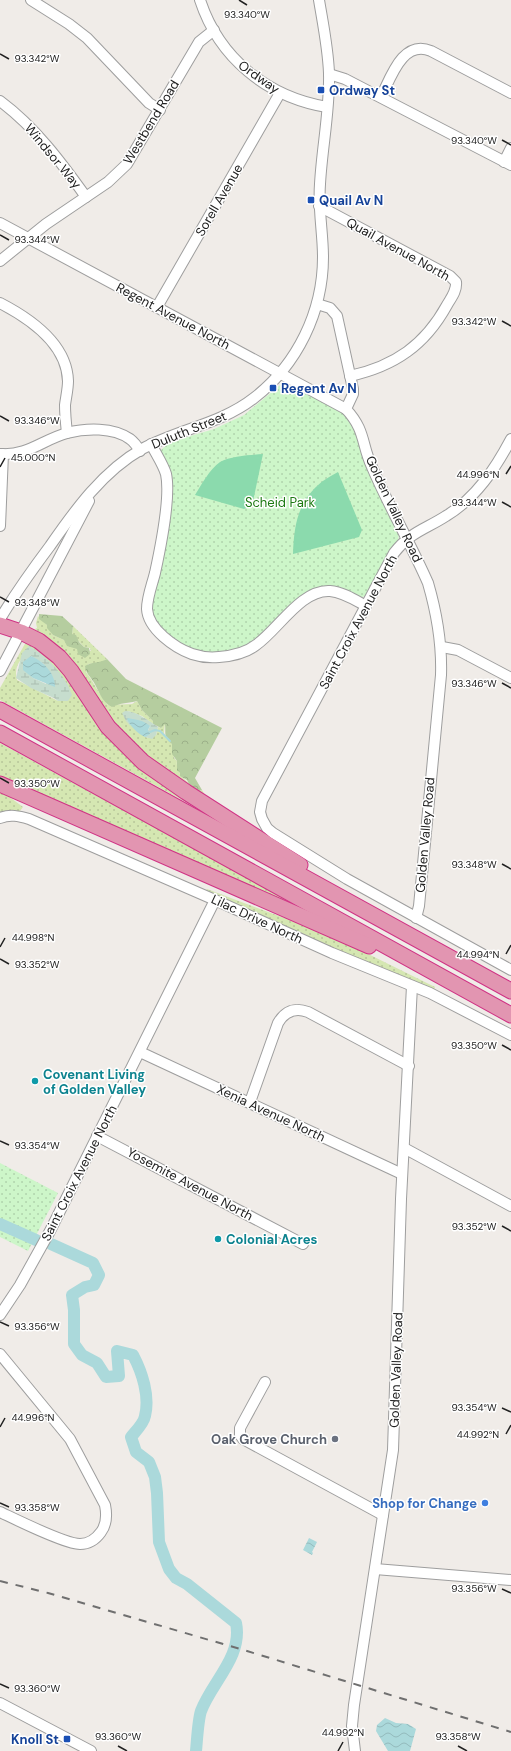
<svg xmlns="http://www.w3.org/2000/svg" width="511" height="1751" viewBox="0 0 511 1751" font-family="'DM Sans',sans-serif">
	<defs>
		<pattern id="grass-dots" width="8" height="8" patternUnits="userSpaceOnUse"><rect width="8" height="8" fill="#d5e7b2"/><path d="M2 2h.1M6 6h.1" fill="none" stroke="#b7c699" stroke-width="1.8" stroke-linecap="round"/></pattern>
		<pattern id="forest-crowns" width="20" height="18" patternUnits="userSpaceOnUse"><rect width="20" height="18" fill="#b5cd9f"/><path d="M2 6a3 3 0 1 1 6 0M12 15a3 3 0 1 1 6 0" fill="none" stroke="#9bb089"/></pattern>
		<pattern id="wetland-marsh" width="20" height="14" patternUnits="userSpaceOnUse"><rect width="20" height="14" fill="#c6ddce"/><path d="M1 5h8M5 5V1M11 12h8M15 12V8" fill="none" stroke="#aabdb1"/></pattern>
		<pattern id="park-dots" width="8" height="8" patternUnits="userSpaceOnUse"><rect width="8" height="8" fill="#cdf6c9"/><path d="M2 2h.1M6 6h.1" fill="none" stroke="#b0d3ac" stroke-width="1.8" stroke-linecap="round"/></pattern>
		<pattern id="water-waves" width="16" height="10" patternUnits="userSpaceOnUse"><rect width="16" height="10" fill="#abd9db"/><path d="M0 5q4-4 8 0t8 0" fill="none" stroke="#93babc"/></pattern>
	</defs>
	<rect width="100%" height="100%" fill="#f0ece8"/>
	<g fill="url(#grass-dots)" fill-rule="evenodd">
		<path d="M38,616L47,625L53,635L64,640L78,649L91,651L90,648L84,647L72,634L73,626L107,659L100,663L88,664L86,672C94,682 99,695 108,705L132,704L137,701L142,710L153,721V724L142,716L128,711L142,735L148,738L156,735L158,727L161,728L165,723L164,733L166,738L172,744L174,758L177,761C175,775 190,784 199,791L202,790L209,801L145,760L39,633L35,629L37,628L36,623Z"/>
		<path d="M26,642L34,646L55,663L98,718L224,823L0,700V688ZM33,649L44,658L58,701L17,680C13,665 22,657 33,649Z"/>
		<polygon points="0,743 310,912 0,779"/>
		<polygon points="0,790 23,807 20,811 7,812 0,814"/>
		<polygon points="207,889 287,919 354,947 435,987 434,990 328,947 206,891"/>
	</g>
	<g fill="url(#forest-crowns)">
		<polygon points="39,614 62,616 73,626 72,634 76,635 79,642 84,647 89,648 90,654 85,658 78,654 77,649 67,646 64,640 53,635 47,628 47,625 39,619"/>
		<path d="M107,659L126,679L222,728L195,778L202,790L199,791L189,784L187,780L180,776V773L177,770V761L172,754V744C163,737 166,733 165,724L161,728L153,724V721L142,710L137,701C129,703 120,703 112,707C101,702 99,690 93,681C89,675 86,673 85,666C91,662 100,663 107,659Z"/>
	</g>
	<g fill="url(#wetland-marsh)" fill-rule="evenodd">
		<path d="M29,646C47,656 66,676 72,695L68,701H58L54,698L31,688L16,678L22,653ZM31,656L44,664L46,684L33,678L23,668Z"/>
		<path d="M125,711C134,710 150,721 158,727L156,735L152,739L145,737L150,726L130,725L132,728L126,721L122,713Z"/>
	</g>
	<g fill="url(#park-dots)">
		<polygon points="285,381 344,414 352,422 399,534 398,541 367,595 360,598 329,587 242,648 218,653 193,651 172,637 159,626 153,616 152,610 152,603 166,535 161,450 170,442 214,429 244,415"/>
		<polygon points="0,1163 58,1193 28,1251 0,1237"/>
	</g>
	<g fill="#8bdaad">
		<path d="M263,454L252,506L244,509L195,495C202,484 209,470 220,462C231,456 251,455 263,454Z"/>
		<path d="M338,472L362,530L359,537L293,554C294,527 297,505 317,486C323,480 331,476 338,472Z"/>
	</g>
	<g fill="url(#water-waves)">
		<path d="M31,656C43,661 55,673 55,687L33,678L23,670V662Z"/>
		<path d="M128,718C137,720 143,720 150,726L148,730L150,734L145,737C137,733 131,727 127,719Z"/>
		<polygon points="309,1538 317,1542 312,1552 313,1553 312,1555 303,1550"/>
		<polygon points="385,1718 396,1723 408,1724 416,1729 410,1751 388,1751 376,1731 377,1725"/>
	</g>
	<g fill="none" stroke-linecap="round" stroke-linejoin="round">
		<polyline stroke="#abd9db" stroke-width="2" points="150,732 155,730 160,731 170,741"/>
		<g stroke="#abd9db" stroke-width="12">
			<polyline points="0,1224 36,1240"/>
			<path d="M51,1244L93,1263L99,1275L94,1285L85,1287L72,1295L74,1310V1344L82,1355L97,1363L106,1377L119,1376L117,1351L133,1355C142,1372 150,1396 145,1416C144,1423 136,1431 131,1437L136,1452L149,1462L155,1477L157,1493L159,1542L169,1569L176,1578L187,1584L236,1623C243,1656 212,1682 201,1711C198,1720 197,1741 196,1751"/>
		</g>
		<defs>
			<g id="minor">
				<polyline points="31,0 69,24 87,38 149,103 160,110"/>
				<path d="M200,0C219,58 267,97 327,107"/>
				<polyline points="329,74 345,79 511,165"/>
				<path d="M381,97C391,77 403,39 431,51L511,93"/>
				<path d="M0,101C35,127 61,162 86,197"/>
				<polyline points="504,162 511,148"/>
				<path d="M319,206L450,276L456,282C457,291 451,298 447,305C425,345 395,366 350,376"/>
				<polyline points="0,223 346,409"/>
				<polyline points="0,261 46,224 108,182 127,164 199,42 214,30"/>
				<path d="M0,303C29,318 67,344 68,381C68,389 66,397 65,405C65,414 66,424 67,433"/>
				<path d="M317,304L330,308L337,316L353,389V394L346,409C366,431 361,443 372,467C389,507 411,544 428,583C437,614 442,644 441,675L419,906L416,918"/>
				<polyline points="157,307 280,93"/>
				<path d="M511,439C495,469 476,498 446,516C426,529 410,532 394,553L262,801L260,812L262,819L267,828L273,833L347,879L511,970"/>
				<path d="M151,444C156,454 163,464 166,474C171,497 160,550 155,573C152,585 147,597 147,609C148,629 175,648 192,654C201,657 210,658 219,657C232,656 246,653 256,645C278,630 301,589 330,591C343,592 355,600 366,606"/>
				<path d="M0,454C28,456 42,440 67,433C86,428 113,427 130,439C134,442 137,446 140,451"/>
				<polyline points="0,526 3,454"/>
				<path d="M0,619C15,594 32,570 50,546C75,510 103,471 142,449C179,429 221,424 254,398C297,365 323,312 323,257C323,233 318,209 320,184C322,147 330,110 329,73C328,48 323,24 319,0"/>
				<polyline points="442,647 458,650 511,678"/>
				<polyline points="0,671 89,501"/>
				<path d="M0,818C10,814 19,816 29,819L215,900L332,953L430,993L511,1035"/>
				<polyline points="140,1052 402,1174"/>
				<path d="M250,1102L278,1023C285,1011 295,1007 308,1012L409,1066"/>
				<polyline points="97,1136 303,1244"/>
				<polyline points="404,1148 511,1206"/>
				<polyline points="0,1315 20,1285 50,1231 215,900"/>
				<path d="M0,1354L70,1439L105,1505C107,1515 107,1524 101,1532C96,1539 89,1544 80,1544C65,1544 17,1520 0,1512"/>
				<polyline points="265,1382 240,1428 240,1435 243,1439 383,1515"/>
				<polyline points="375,1569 511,1580"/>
				<polyline points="0,1703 91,1751"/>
				<polyline points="355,1751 352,1726 354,1705 393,1450 401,1199 412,986"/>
			</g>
			<g id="highway">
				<polyline points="0,625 21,632 39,641 59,657 71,671 108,727 143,762 186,792 300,865"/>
				<polyline points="0,710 511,991"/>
				<polyline points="0,733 511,1015"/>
				<polyline points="0,784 369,946"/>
			</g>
		</defs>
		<use href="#minor" stroke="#9e9e9e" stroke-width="12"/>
		<use href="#highway" stroke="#d03385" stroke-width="17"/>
		<use href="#minor" stroke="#fff" stroke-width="10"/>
		<use href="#highway" stroke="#e295b1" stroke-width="15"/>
		<polyline stroke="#6f6f6f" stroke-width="2" stroke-dasharray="8 8" stroke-linecap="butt" points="0,1581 48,1593 247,1651 511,1732"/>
	</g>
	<path fill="none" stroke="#212121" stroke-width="1.5" d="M239,0L247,5M0,54L9,59M502,140L511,145M0,235L9,240M502,321L511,326M0,416L9,421M0,467L5,458M506,474L511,466M502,502L511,507M0,597L9,602M502,683L511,688M0,778L9,783M502,864L511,869M0,947L5,938M506,954L511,945M0,959L9,964M502,1045L511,1050M0,1141L9,1145M502,1226L511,1231M0,1322L9,1326M502,1408L511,1412M0,1427L5,1418M506,1434L511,1425M0,1503L9,1507M502,1589L511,1593M0,1684L9,1688M118,1746L127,1751M458,1746L467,1751M338,1751L343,1742"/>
	<g fill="#1a4fb4" stroke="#fff" stroke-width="1.5">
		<rect x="317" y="86" width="8" height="8" rx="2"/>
		<rect x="307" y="196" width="8" height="8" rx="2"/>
		<rect x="269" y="384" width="8" height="8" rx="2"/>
		<rect x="63" y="1735" width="8" height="8" rx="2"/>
	</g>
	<g fill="#0f9aa8" stroke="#fff" stroke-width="1.5">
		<circle cx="35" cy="1081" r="4"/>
		<circle cx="218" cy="1239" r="4"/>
	</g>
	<circle fill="#6b7280" stroke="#fff" stroke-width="1.5" cx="335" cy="1439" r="4"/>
	<circle fill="#3f7fe0" stroke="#fff" stroke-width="1.5" cx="485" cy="1503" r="4"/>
	<g text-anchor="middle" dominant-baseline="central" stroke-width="3" stroke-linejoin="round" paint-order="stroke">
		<g font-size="13" fill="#212121" stroke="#fff">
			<text transform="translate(259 77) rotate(35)">Ordway</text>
			<text transform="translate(151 122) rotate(-59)">Westbend Road</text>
			<text transform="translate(53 156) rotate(50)">Windsor Way</text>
			<text transform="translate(219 200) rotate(-60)">Sorell Avenue</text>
			<text transform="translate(398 249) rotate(29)">Quail Avenue North</text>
			<text transform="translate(173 316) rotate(28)">Regent Avenue North</text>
			<text transform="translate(189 430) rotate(-22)">Duluth Street</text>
			<text transform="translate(394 509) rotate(65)">Golden Valley Road</text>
			<text transform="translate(358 622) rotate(-62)">Saint Croix Avenue North</text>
			<text transform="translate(425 835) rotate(-85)">Golden Valley Road</text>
			<text transform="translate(257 919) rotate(25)">Lilac Drive North</text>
			<text transform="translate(271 1113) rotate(25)">Xenia Avenue North</text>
			<text transform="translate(79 1173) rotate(-63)">Saint Croix Avenue North</text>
			<text transform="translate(190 1184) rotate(28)">Yosemite Avenue North</text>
			<text transform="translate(396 1370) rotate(-88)">Golden Valley Road</text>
		</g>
		<g font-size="13" font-weight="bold" fill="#164399" stroke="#fff" text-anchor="start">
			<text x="329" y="90">Ordway St</text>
			<text x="319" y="200">Quail Av N</text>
			<text x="281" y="388">Regent Av N</text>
			<text x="59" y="1739" text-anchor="end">Knoll St</text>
		</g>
		<g font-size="13" fill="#1d7a13" stroke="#fff">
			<text x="280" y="502">Scheid Park</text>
		</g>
		<g font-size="13" font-weight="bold" fill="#0d838f" stroke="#fff" text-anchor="start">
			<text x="43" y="1074">Covenant Living<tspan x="43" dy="15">of Golden Valley</tspan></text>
			<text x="226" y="1239">Colonial Acres</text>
		</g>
		<g font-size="13" font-weight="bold" fill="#5b616d" stroke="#fff" text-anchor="end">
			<text x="327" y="1439">Oak Grove Church</text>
		</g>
		<g font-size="13" font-weight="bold" fill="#366cbe" stroke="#fff" text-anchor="end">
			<text x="477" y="1503">Shop for Change</text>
		</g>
	</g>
	<g font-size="10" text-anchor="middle" fill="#212121" stroke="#fff" stroke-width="3" stroke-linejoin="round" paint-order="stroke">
		<text x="247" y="18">93.340°W</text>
		<text x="37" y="62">93.342°W</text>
		<text x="474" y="144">93.340°W</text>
		<text x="37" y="243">93.344°W</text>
		<text x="474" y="325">93.342°W</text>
		<text x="37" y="424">93.346°W</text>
		<text x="33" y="461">45.000°N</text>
		<text x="478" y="478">44.996°N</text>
		<text x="474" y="506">93.344°W</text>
		<text x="37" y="606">93.348°W</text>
		<text x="474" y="687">93.346°W</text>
		<text x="37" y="787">93.350°W</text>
		<text x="474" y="868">93.348°W</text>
		<text x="33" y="941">44.998°N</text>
		<text x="478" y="958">44.994°N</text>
		<text x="37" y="968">93.352°W</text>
		<text x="474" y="1049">93.350°W</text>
		<text x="37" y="1149">93.354°W</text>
		<text x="474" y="1230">93.352°W</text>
		<text x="37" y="1330">93.356°W</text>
		<text x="474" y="1411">93.354°W</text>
		<text x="33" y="1421">44.996°N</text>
		<text x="478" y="1438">44.992°N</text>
		<text x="37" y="1511">93.358°W</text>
		<text x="474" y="1592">93.356°W</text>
		<text x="37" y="1692">93.360°W</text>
		<text x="343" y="1736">44.992°N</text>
		<text x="118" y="1740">93.360°W</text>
		<text x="458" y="1740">93.358°W</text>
	</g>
</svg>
